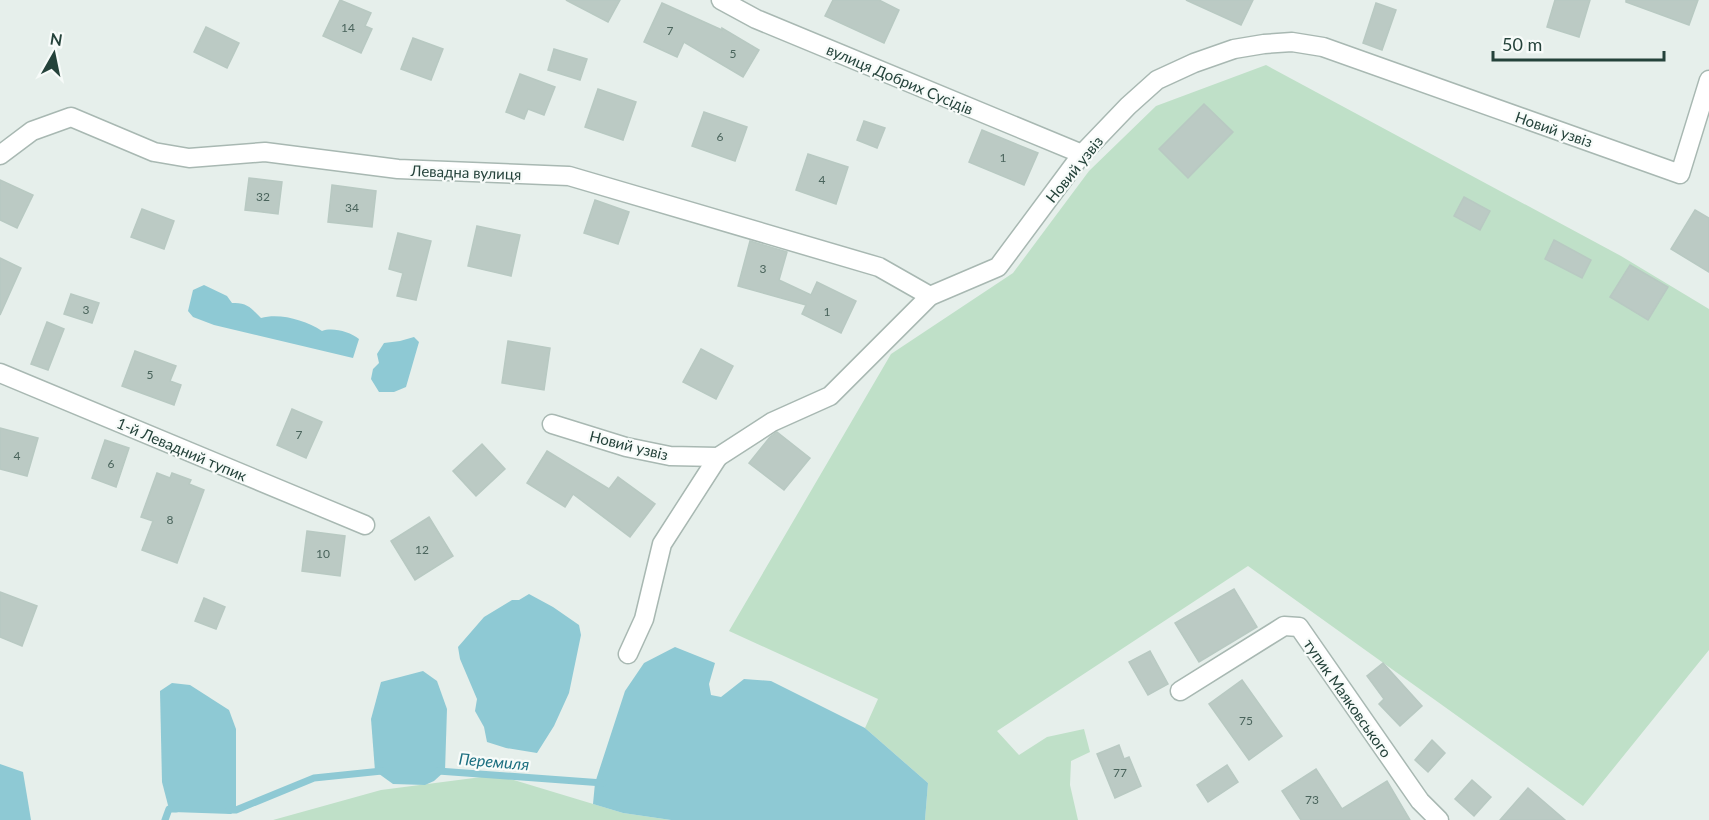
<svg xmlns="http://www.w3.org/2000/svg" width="1709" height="820" viewBox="0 0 1709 820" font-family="Lato,sans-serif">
	<rect width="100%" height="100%" fill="#e6efeb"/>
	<g fill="#bfe0c8">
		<polygon points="1266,65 1621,256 1709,309 1709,650 1583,806 1248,566 997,731 1019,755 1047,737 1084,729 1090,752 1071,761 1070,785 1078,820 925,820 928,783 865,728 878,699 729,631 891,354 1013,273 1089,171 1156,106"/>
		<polygon points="497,775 623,813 671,820 273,820 381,790"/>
	</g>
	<g fill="#8ec9d4">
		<path d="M204,285L227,296L232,303C247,302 251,308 261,318C280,313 305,320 322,331C333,327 350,332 359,339L353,358L214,325L193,317L188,311L193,290Z"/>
		<polygon points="414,337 419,342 406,387 394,392 379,392 371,379 373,369 379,363 377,354 384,343 400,341"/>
		<polygon points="529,594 553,607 579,625 581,635 569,693 554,726 537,753 506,748 487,742 484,727 475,711 477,699 460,659 458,647 484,617 512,600 519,600"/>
		<polygon points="675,647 715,663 709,684 711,695 721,697 744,679 771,681 865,728 928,783 925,820 671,820 623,813 593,804 595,783 625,691 644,663"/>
		<polygon points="423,671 437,681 447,709 445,771 434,781 425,785 393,784 375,771 371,719 381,682"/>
		<polygon points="172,683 190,685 229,710 236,729 236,810 231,814 173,812 169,809 162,782 160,691"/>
		<polygon points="0,764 23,772 31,820 0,820"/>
	</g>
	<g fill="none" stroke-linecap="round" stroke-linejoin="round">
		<g stroke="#8ec9d4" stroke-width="7">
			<polyline points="438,771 603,783"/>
			<polyline points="229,810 236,810 314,778 382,771"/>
			<polyline points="165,820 169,809 176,809"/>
		</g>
	</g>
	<g fill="#bbcac4" stroke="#b8c9c2" stroke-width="1.5">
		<polygon points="340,0 371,13 365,26 372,29 361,53 323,36"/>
		<polygon points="566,0 620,0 608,22"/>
		<polygon points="833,0 879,0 899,10 884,43 825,16"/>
		<polygon points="1186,0 1253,0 1241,25"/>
		<polygon points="1555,0 1590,0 1579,37 1547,27"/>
		<polygon points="1626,0 1698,0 1689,25 1626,2"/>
		<polygon points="662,3 722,30 722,28 759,50 743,77 684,42 677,57 644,42"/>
		<polygon points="1376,3 1396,10 1382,50 1363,43"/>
		<polygon points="206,27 239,43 227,68 194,52"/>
		<polygon points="413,38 443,49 431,80 401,69"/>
		<polygon points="554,49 587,59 580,80 548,70"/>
		<polygon points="520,74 555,87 544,115 528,109 524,119 506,112"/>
		<polygon points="598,89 636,102 623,140 585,127"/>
		<polygon points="1204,104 1233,132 1188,178 1159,149"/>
		<polygon points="704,112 747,127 735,161 692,146"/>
		<polygon points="864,121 885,128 877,148 857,140"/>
		<polygon points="982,130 1038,153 1024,185 969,162"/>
		<polygon points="808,154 848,167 836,204 796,190"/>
		<polygon points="249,178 282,182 278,214 245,210"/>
		<polygon points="0,180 33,195 17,228 0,220"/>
		<polygon points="332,185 376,191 372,227 328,222"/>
		<polygon points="1464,197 1490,211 1480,230 1454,216"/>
		<polygon points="595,200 629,212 618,244 584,233"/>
		<polygon points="142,209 174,221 164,249 131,237"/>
		<polygon points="1695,210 1709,218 1709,272 1671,249"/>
		<polygon points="477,226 520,235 511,276 468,266"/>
		<polygon points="398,233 431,241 416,300 397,296 403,273 389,269"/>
		<polygon points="1554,240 1591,260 1582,278 1545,259"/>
		<polygon points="750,241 787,252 779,280 811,295 817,282 856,301 841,333 802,314 806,305 738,286"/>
		<polygon points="0,258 21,268 0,315"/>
		<polygon points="1630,265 1668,287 1648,320 1610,297"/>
		<polygon points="71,294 99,303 92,323 64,314"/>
		<polygon points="47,322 64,329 48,370 31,364"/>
		<polygon points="508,341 550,348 544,390 502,383"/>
		<polygon points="701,349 733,366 716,399 683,382"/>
		<polygon points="135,351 176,366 170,381 181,385 174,405 122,386"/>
		<polygon points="292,409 322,422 306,458 277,445"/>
		<polygon points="0,428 38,438 27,476 0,469"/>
		<polygon points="777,432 810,458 784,490 749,463 770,437"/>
		<polygon points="105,440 129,448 116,487 92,478"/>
		<polygon points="482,444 505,469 476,496 453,471"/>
		<polygon points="547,451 609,489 618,477 655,504 630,537 573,494 565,507 527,483"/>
		<polygon points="157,473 170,478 172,473 191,480 189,484 204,490 177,563 142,550 153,521 141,517"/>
		<polygon points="429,517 453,556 415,580 391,541"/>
		<polygon points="307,531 345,536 340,576 302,571"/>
		<polygon points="1234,589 1257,627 1199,662 1175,623"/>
		<polygon points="0,592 37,606 22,646 0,637"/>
		<polygon points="204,598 225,607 216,629 195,621"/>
		<polygon points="1150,651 1168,684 1148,695 1129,662"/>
		<polygon points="1383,663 1422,706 1400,726 1379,704 1384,699 1367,676"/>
		<polygon points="1242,680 1282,736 1249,760 1209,704"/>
		<polygon points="1432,740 1445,753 1428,772 1415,760"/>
		<polygon points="1119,745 1124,759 1129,757 1141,786 1115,798 1097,754"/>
		<polygon points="1227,765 1238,782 1208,802 1197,785"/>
		<polygon points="1316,769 1342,809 1387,781 1410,820 1301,820 1282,791"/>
		<polygon points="1472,780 1491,797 1474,816 1455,799"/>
		<polygon points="1528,788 1565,820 1500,820"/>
	</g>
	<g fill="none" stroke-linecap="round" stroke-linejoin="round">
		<defs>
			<g id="street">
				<polyline points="721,0 756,19 1082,154"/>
				<polyline points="0,155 32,131 71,117 154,152 189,158 265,152 398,169 569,176 879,267 930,296"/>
				<polyline points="0,373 365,525"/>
				<polyline points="552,424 626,447 670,456 718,457 772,422 830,396 930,296 998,267 1082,154 1128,106 1157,80 1194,63 1234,49 1264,44 1292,42 1323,47 1680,174 1709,80"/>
				<polyline points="628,654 644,619 662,544 718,457"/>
				<polyline points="1180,691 1284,626 1299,627 1420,801 1439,820"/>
			</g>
		</defs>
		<use href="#street" stroke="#a8b8b2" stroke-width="21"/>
		<use href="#street" stroke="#fff" stroke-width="18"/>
	</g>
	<g text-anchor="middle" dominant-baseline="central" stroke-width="4.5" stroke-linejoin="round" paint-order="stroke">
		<g font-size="12" fill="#4a645c">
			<text x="348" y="27">14</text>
			<text x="670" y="30">7</text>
			<text x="733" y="53">5</text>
			<text x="720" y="136">6</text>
			<text x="1003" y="157">1</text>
			<text x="822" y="179">4</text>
			<text x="263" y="196">32</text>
			<text x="352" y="207">34</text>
			<text x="763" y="268">3</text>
			<text x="86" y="309">3</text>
			<text x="827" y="311">1</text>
			<text x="150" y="374">5</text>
			<text x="299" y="434">7</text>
			<text x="17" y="455">4</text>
			<text x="111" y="463">6</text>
			<text x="170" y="519">8</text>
			<text x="422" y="549">12</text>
			<text x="323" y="553">10</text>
			<text x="1246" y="720">75</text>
			<text x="1120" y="772">77</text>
			<text x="1312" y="799">73</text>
		</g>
		<g font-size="15" fill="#24423a" stroke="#f7fbf9">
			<text transform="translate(900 79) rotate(23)">вулиця Добрих Сусідів</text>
			<text transform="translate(1554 129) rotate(19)">Новий узвіз</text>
			<text transform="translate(1074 169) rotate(-51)">Новий узвіз</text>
			<text transform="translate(466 172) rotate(2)">Левадна вулиця</text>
			<text transform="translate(629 445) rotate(14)">Новий узвіз</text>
			<text transform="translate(182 449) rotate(23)">1-й Левадний тупик</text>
			<text transform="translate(1348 698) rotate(55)">тупик Маяковського</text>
		</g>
		<g font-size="16" font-style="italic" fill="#1c6f80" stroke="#f7fbf9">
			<text transform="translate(494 761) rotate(5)">Перемиля</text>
		</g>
	</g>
	<g transform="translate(54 54) rotate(9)" stroke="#f7fbf9" stroke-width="4.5" paint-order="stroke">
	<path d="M0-4.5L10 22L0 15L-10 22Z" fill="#24423a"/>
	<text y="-9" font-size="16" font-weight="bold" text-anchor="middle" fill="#24423a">N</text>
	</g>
	<path d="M1493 51v9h171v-9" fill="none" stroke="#24423a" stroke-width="3"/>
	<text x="1502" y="51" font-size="18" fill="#24423a" stroke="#f7fbf9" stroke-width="4.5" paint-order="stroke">50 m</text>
</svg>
